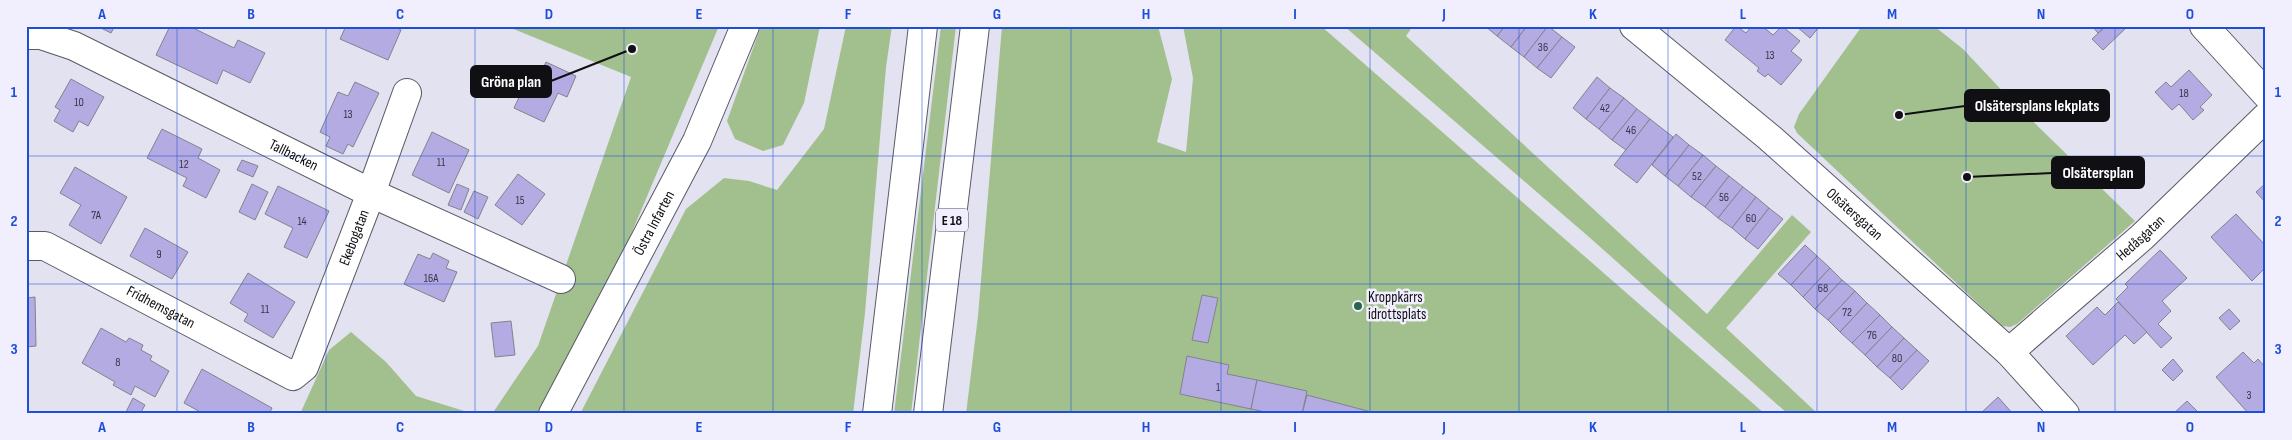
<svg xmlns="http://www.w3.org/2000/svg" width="2292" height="440" viewBox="0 0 2292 440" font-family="'Sofia Sans Condensed',sans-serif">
	<rect width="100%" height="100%" fill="#e3e2f0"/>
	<g fill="#a2c08d">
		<polygon points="506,26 719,26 629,239 538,414 492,414 538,346 631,77"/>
		<polygon points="761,26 820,26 804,103 783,145 763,151 735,139 727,121"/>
		<polygon points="846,26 892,26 886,67 865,313 853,414 580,414 686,209 724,178 749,181 777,190 824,129"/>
		<polygon points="941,26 956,26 911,414 894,414"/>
		<polygon points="1002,26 1158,26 1172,79 1157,142 1186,152 1193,78 1183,26 1321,26 1765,414 966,414 978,316"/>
		<polygon points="1344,26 1413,26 1406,36 1707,314 1792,215 1811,232 1726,328 1818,414 1788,414 1589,237"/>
		<polygon points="1862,26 1934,26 1963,49 2008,97 2135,221 2017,324 2010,327 2002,326 1797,133 1794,127 1799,114"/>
		<polygon points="351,332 386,362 416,396 474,414 300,414 329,350"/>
	</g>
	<g fill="#b3abe2" stroke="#83828f">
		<polygon points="97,26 115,26 111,33"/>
		<polygon points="170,26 189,26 234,48 238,40 265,53 250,83 223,70 217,84 156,55"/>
		<polygon points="346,26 393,26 401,30 388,60 340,39"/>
		<polygon points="1485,26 1505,26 1497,36"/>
		<polygon points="1505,26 1527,26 1511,47 1497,36"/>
		<polygon points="1527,26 1548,26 1524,57 1511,47"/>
		<polygon points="1548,26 1562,37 1537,68 1524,57"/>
		<polygon points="1736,26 1746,33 1752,26 1762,26 1773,35 1782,26 1800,41 1791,51 1802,60 1781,85 1768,74 1765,77 1757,71 1759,68 1725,40"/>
		<polygon points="1796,26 1818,26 1819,27 1810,38"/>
		<polygon points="2092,26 2106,26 2098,33"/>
		<polygon points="2106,26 2128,26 2103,50 2092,39"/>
		<polygon points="1562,37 1575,47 1551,78 1537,68"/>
		<polygon points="546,62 576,76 567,97 558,93 544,122 514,108 530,74 538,78"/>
		<polygon points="2189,70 2212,95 2200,107 2204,110 2193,120 2179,104 2172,110 2155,92 2166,82 2171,87"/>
		<polygon points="1597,77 1610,88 1586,119 1573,108"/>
		<polygon points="71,79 104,97 88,126 79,121 73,132 54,121 60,110 55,107"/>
		<polygon points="355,82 379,93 353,147 348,144 343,154 326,146 330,137 320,132 338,92 348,96"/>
		<polygon points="1610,88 1624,98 1599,129 1586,119"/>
		<polygon points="1624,98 1637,109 1612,140 1599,129"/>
		<polygon points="1637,109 1650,119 1626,150 1612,140"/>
		<polygon points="1650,119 1673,137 1637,183 1614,165"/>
		<polygon points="162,129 202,149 198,158 220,170 206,198 183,186 187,178 147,158"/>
		<polygon points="432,132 469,150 449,193 412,175"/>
		<polygon points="1676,134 1689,145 1665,176 1652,165"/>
		<polygon points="1689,145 1703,155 1678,186 1665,176"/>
		<polygon points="1703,155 1716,166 1691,197 1678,186"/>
		<polygon points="242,160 258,166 253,177 237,170"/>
		<polygon points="1716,166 1729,176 1705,207 1691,197"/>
		<polygon points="75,167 127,197 101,244 69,225 81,205 60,193"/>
		<polygon points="518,174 545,194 522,225 495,205"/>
		<polygon points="1729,176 1743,187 1718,218 1705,207"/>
		<polygon points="2266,183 2266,203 2256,192"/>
		<polygon points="252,184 268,192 255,220 239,212"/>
		<polygon points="457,184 469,189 461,210 448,205"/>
		<polygon points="278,186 329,211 307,258 284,247 293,228 265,214"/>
		<polygon points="1743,187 1756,197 1732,228 1718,218"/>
		<polygon points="474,191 488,197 478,219 464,212"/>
		<polygon points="1756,197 1769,208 1745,239 1732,228"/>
		<polygon points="1769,208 1783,219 1758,249 1745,239"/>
		<polygon points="2236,214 2266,246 2266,267 2252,281 2211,237"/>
		<polygon points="145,228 188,252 172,279 130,256"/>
		<polygon points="1805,245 1817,256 1791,285 1778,274"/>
		<polygon points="2160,250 2187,278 2162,301 2171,311 2158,324 2172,338 2161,348 2116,299 2128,287 2125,284"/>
		<polygon points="433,253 449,261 446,268 457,272 444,302 404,284 418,254 430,259"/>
		<polygon points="1817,256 1830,268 1803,297 1791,285"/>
		<polygon points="1830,268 1842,280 1815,309 1803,297"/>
		<polygon points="248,273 295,302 273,338 244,321 248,314 230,303"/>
		<polygon points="1842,280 1855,291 1828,320 1815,309"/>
		<polygon points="1855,291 1867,303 1840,332 1828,320"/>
		<polygon points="1202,295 1218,298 1208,343 1192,340"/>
		<polygon points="35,297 36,346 26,347 26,298"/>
		<polygon points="2118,302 2147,332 2134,344 2125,335 2093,365 2066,336 2097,307 2105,315"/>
		<polygon points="1867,303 1880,315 1852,343 1840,332"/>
		<polygon points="2229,309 2240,321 2230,330 2219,318"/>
		<polygon points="1880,315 1892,327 1865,355 1852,343"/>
		<polygon points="511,321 515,355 495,357 491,323"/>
		<polygon points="1892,327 1904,338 1877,367 1865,355"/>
		<polygon points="101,328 126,342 129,338 143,345 141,350 152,356 150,360 169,371 155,397 135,386 131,395 113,385 115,382 82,363"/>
		<polygon points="1904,338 1917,350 1890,378 1877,367"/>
		<polygon points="1917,350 1929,361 1902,390 1890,378"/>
		<polygon points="2243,352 2254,363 2258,359 2266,368 2266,414 2249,414 2216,377"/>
		<polygon points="1187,356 1229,365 1227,374 1257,380 1251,409 1180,394"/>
		<polygon points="2173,359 2183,371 2173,381 2162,370"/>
		<polygon points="202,369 272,408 269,414 204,414 184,403"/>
		<polygon points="1257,380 1307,391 1302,414 1275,414 1251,409"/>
		<polygon points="1307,395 1379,414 1302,414"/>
		<polygon points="1998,397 2013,414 1980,414"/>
		<polygon points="133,398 145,405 140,414 125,414"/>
		<polygon points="2187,401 2200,414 2173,414"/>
	</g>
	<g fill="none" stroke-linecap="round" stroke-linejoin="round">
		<defs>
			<g id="minor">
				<path id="s1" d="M1634,26L1770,138L2009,352L2065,414"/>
				<polyline points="2204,26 2266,94"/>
				<path id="s2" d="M26,35H41L74,46L371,193L561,279"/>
				<path id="s3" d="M26,246H45L293,376L304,367L371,193L407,93"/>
				<path id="s4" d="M2009,352L2142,237L2266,117"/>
			</g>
			<g id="tertiary">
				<path id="s5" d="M553,414L697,141L745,26"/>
			</g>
			<g id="motorway">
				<polyline points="877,414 923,26"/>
				<polyline points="928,414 975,26"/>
			</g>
		</defs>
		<use href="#minor" stroke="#5a5965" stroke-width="30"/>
		<use href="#tertiary" stroke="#5a5965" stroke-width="30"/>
		<use href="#motorway" stroke="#5a5965" stroke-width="30"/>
		<use href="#minor" stroke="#fff" stroke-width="28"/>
		<use href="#tertiary" stroke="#fff" stroke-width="28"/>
		<use href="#motorway" stroke="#fff" stroke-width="28"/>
	</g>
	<path fill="none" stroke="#1d4ed8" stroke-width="1" stroke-opacity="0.55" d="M177,26V414M326,26V414M475,26V414M624,26V414M773,26V414M922,26V414M1071,26V414M1221,26V414M1370,26V414M1519,26V414M1668,26V414M1817,26V414M1966,26V414M2115,26V414M26,156H2266M26,284H2266"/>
	<circle fill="#29644f" stroke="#f1effe" stroke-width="2" cx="1358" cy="306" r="5"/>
	<g text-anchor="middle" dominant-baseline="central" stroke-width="5" stroke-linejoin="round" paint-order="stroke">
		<g font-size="12" fill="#383648">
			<text x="1543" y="47">36</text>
			<text x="1770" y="55">13</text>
			<text x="2184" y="93">18</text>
			<text x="79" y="102">10</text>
			<text x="1605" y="108">42</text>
			<text x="348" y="114">13</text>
			<text x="1631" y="130">46</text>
			<text x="441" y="162">11</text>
			<text x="184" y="164">12</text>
			<text x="1697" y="176">52</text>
			<text x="1724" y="197">56</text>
			<text x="520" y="200">15</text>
			<text x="96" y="215">7A</text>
			<text x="1751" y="218">60</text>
			<text x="302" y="221">14</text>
			<text x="159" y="254">9</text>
			<text x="431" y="278">16A</text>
			<text x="1823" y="288">68</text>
			<text x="265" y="309">11</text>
			<text x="1847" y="312">72</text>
			<text x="1872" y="335">76</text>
			<text x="1897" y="358">80</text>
			<text x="118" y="362">8</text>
			<text x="1218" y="387">1</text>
			<text x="2249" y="395">3</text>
		</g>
		<rect fill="#f1effe" stroke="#53525a" stroke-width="1" x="936" y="208.5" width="32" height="23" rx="4"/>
		<g font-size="14" font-weight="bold" fill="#0f0f14">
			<text x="952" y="220">E 18</text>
		</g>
		<g font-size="15" fill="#0f0f14" stroke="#f1effe">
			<text stroke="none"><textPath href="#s2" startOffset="295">Tallbacken</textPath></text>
			<text stroke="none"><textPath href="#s1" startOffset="290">Olsätersgatan</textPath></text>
			<text stroke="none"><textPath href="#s5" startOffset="216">Östra Infarten</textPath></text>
			<text stroke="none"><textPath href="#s3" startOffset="452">Ekebogatan</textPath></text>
			<text stroke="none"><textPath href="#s4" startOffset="174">Hedåsgatan</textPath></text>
			<text stroke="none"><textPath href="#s3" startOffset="150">Fridhemsgatan</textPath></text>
		</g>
		<g font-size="15" fill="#0f0f14" stroke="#f1effe" text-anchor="start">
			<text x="1368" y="297">Kroppkärrs<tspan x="1368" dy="17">idrottsplats</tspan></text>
		</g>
	</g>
	<path fill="none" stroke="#0f0f14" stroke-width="2" d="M632 49L551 81M1899 115L1965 106M1967 177L2052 173"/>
	<g fill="#0f0f14" stroke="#f1effe" stroke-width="2">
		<circle cx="632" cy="49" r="5"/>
		<circle cx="1899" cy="115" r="5"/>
		<circle cx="1967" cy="177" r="5"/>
	</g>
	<g fill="#0f0f14" stroke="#0f0f14" stroke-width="2">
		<rect x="471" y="66" width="80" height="31" rx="5"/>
		<rect x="1965" y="90" width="144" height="31" rx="5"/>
		<rect x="2052" y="157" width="92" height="31" rx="5"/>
	</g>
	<g font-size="16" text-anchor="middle" font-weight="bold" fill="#fff">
		<text x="511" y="87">Gröna plan</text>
		<text x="2037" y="111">Olsätersplans lekplats</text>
		<text x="2098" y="178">Olsätersplan</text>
	</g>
	<rect width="2292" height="440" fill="none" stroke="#f1effe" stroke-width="55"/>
	<rect x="28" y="28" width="2236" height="384" fill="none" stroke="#1d4ed8" stroke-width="2"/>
	<g font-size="16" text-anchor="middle" font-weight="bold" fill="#1d4ed8">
		<text x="102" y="19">A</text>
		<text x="251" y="19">B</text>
		<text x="400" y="19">C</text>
		<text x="549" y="19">D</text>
		<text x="699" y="19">E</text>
		<text x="848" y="19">F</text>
		<text x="997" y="19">G</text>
		<text x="1146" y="19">H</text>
		<text x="1295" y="19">I</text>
		<text x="1444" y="19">J</text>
		<text x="1593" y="19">K</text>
		<text x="1743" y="19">L</text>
		<text x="1892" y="19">M</text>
		<text x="2041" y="19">N</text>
		<text x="2190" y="19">O</text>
		<text x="14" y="97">1</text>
		<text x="2278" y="97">1</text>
		<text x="14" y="226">2</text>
		<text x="2278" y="226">2</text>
		<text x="14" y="354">3</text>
		<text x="2278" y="354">3</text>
		<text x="102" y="432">A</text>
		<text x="251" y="432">B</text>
		<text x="400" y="432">C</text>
		<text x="549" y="432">D</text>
		<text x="699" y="432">E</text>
		<text x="848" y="432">F</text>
		<text x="997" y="432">G</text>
		<text x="1146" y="432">H</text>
		<text x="1295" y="432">I</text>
		<text x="1444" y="432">J</text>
		<text x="1593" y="432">K</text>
		<text x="1743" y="432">L</text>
		<text x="1892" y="432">M</text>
		<text x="2041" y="432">N</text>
		<text x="2190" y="432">O</text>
	</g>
</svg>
